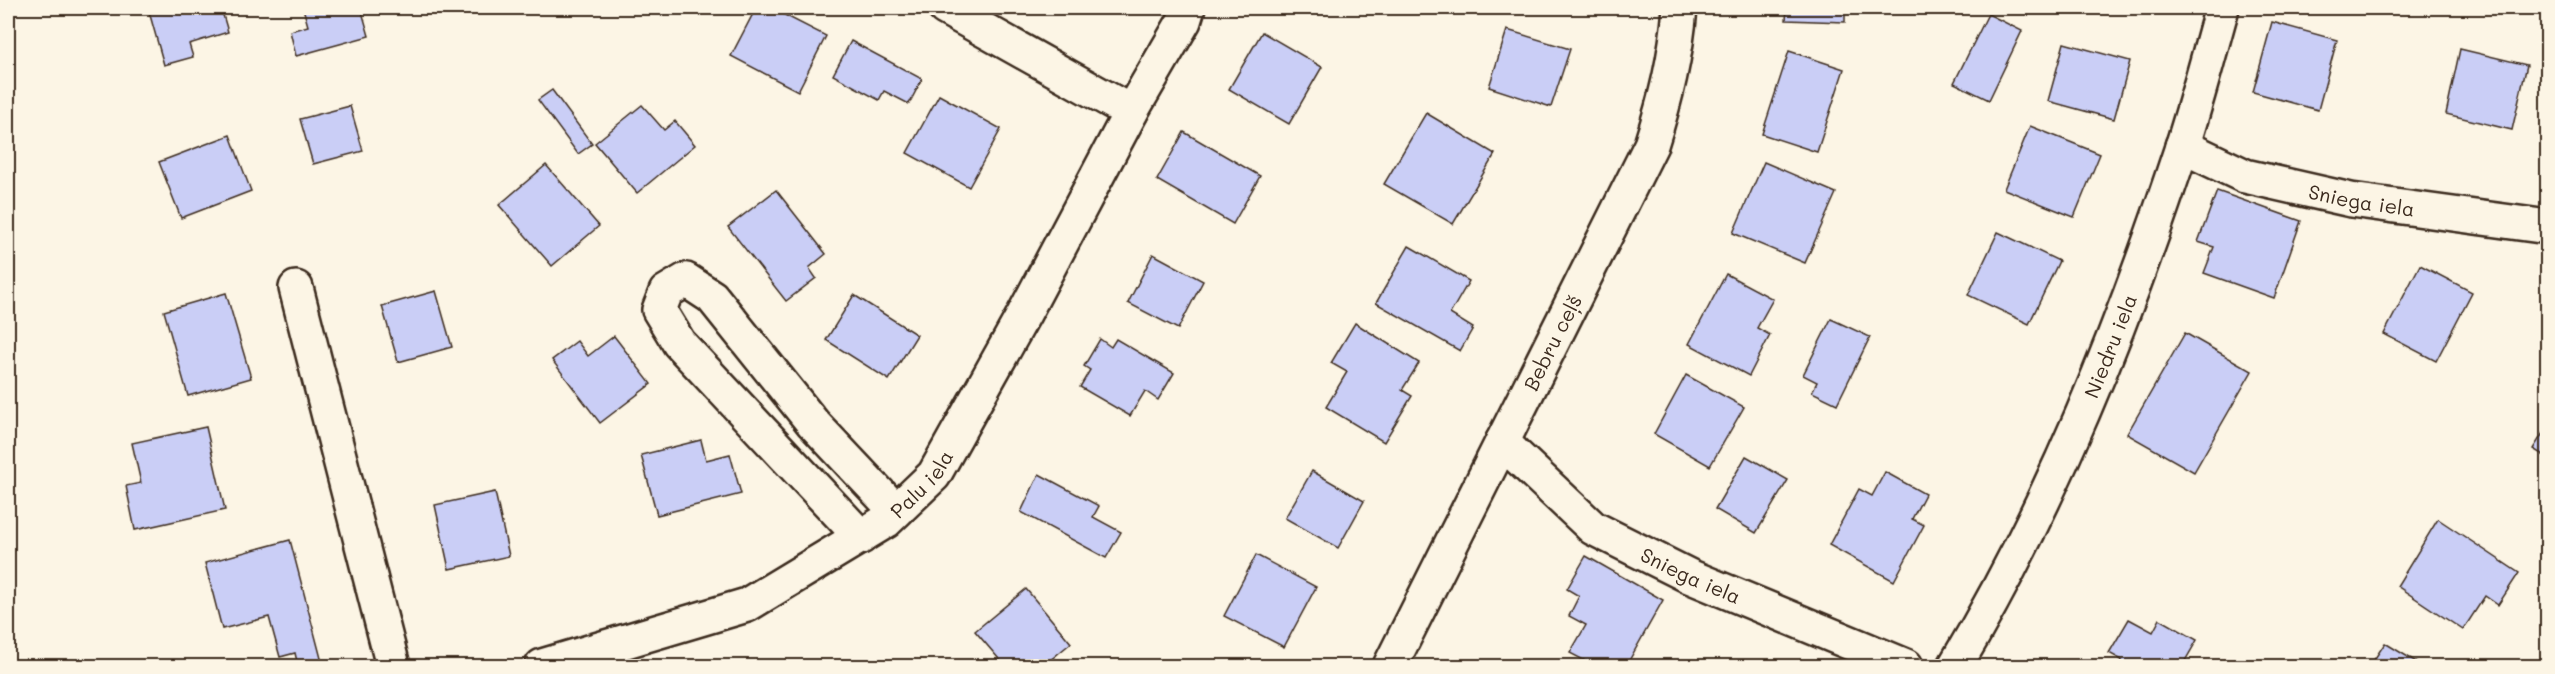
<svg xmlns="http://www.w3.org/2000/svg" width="2555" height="674" viewBox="0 0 2555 674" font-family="Mali,sans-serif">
	<rect width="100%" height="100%" fill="#fcf5e5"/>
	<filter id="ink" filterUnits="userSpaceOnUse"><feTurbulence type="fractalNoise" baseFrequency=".0167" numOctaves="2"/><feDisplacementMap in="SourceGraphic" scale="12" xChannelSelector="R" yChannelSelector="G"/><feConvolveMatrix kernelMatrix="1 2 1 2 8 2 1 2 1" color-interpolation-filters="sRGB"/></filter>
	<g filter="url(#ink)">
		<g fill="#cacef6" stroke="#3b2a1e" stroke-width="1.5">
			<polygon points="148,8 221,8 228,32 189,44 193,57 164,65"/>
			<polygon points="303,8 361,8 369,36 296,56 290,31 308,26"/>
			<polygon points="756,8 771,8 826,36 798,91 731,56"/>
			<polygon points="1787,8 1845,8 1845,22 1786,20"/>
			<polygon points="1988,14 2022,31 1989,100 1954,83"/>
			<polygon points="2272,22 2337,40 2318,110 2253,92"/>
			<polygon points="1507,30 1570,49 1551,107 1489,87"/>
			<polygon points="1262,32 1322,67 1289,124 1229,89"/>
			<polygon points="851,41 922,79 909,104 884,91 879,100 833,75"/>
			<polygon points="2064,43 2130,61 2114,119 2048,101"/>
			<polygon points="2460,49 2527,65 2512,130 2446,114"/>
			<polygon points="1789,51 1844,69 1817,152 1762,134"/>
			<polygon points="552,90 592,144 578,154 538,100"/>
			<polygon points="939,95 1001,129 969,187 907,153"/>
			<polygon points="642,105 664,130 675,121 695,145 637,193 595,143"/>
			<polygon points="350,106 363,151 313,164 300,119"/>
			<polygon points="1426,113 1495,154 1453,224 1384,184"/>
			<polygon points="2030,126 2100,154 2074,217 2004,189"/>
			<polygon points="1184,132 1260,176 1233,224 1157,180"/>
			<polygon points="230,135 251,191 181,218 159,162"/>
			<polygon points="1764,162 1836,193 1805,263 1733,233"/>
			<polygon points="546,165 599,226 552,266 499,205"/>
			<polygon points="776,190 826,254 809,268 816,278 786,301 728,227"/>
			<polygon points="2217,191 2301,221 2274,298 2204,273 2214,247 2198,242"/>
			<polygon points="1998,232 2059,261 2029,324 1968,295"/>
			<polygon points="1409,246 1469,281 1450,314 1473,328 1460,351 1376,303"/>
			<polygon points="1153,254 1203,281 1178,329 1128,303"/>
			<polygon points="2420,265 2472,292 2436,361 2384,334"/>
			<polygon points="1726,274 1773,299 1757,328 1770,335 1749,376 1689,344"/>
			<polygon points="436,291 452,347 398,362 382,306"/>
			<polygon points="226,293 251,378 188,396 164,311"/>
			<polygon points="854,295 917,335 889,380 826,340"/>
			<polygon points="1831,319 1870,337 1837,404 1812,392 1817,382 1803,375"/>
			<polygon points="1355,323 1419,363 1402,390 1412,396 1384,442 1326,407 1347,372 1331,363"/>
			<polygon points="2185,333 2252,371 2194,472 2127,434"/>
			<polygon points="614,336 651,384 600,423 552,360 577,341 588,356"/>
			<polygon points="1100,339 1111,347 1116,339 1174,373 1158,400 1145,391 1130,416 1080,387 1090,370 1084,366"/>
			<polygon points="1686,375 1744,407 1710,466 1654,434"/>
			<polygon points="2548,425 2548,458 2533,449"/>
			<polygon points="206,427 225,510 135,530 126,486 141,483 132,443"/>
			<polygon points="701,440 706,460 730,454 741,494 657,515 641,455"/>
			<polygon points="1746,456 1788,480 1756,533 1715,509"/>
			<polygon points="1312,471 1364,501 1338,548 1285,518"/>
			<polygon points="1885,472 1925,494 1912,519 1924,525 1894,581 1829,545 1859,489 1872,496"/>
			<polygon points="1039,474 1099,506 1093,517 1121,532 1106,558 1021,512"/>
			<polygon points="495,492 509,556 449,569 435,505"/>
			<polygon points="2438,519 2519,573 2498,605 2485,596 2463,630 2397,586"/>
			<polygon points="290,540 323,666 298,666 295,653 280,657 269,617 222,629 205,563"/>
			<polygon points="1256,555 1316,587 1284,647 1224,616"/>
			<polygon points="1586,556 1663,600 1626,666 1595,666 1570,653 1586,625 1569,616 1579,596 1567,589"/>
			<polygon points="1026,589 1071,643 1043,666 1005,666 975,631"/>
			<polygon points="2129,619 2153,632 2160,619 2197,640 2182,666 2119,666 2122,660 2109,653"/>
			<polygon points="2385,643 2423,666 2370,666"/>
		</g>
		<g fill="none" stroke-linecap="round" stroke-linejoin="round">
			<defs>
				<g id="minor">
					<polyline points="945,8 1131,112"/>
					<path id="s1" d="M2182,146L2245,176L2351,200L2548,227"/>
					<polyline points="296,288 393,666"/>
					<path id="s2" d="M1502,442L1593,528L1689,576L1906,666"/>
					<polyline points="861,537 679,343 659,310 666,292 686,280 712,297 813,423 896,511"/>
					<path id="s3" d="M542,666L747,605L886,521L934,475L1024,314L1131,112L1184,21L1188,8"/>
					<path id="s4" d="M1390,666L1651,145C1666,98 1676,57 1680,8"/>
					<path id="s5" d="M1955,666C2052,504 2123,326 2182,147C2197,101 2209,54 2222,8"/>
				</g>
			</defs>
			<use href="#minor" stroke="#3b2a1e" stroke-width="38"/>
			<use href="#minor" stroke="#fcf5e5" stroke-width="33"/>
		</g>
	</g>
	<g text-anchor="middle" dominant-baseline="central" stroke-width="5" stroke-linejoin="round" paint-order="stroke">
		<g font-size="20" fill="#3b2a1e" stroke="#fcf5e5">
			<text stroke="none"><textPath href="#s1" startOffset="189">Sniega iela</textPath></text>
			<text stroke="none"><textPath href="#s4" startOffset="362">Bebru ceļš</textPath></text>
			<text stroke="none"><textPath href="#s5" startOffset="356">Niedru iela</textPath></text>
			<text stroke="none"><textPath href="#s3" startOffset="428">Palu iela</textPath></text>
			<text stroke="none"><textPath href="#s2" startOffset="234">Sniega iela</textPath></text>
		</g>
	</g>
	<rect width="2555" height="674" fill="none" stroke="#fcf5e5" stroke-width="30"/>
	<rect x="15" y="15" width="2525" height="644" fill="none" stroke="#3b2a1e" stroke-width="2" filter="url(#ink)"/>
</svg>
